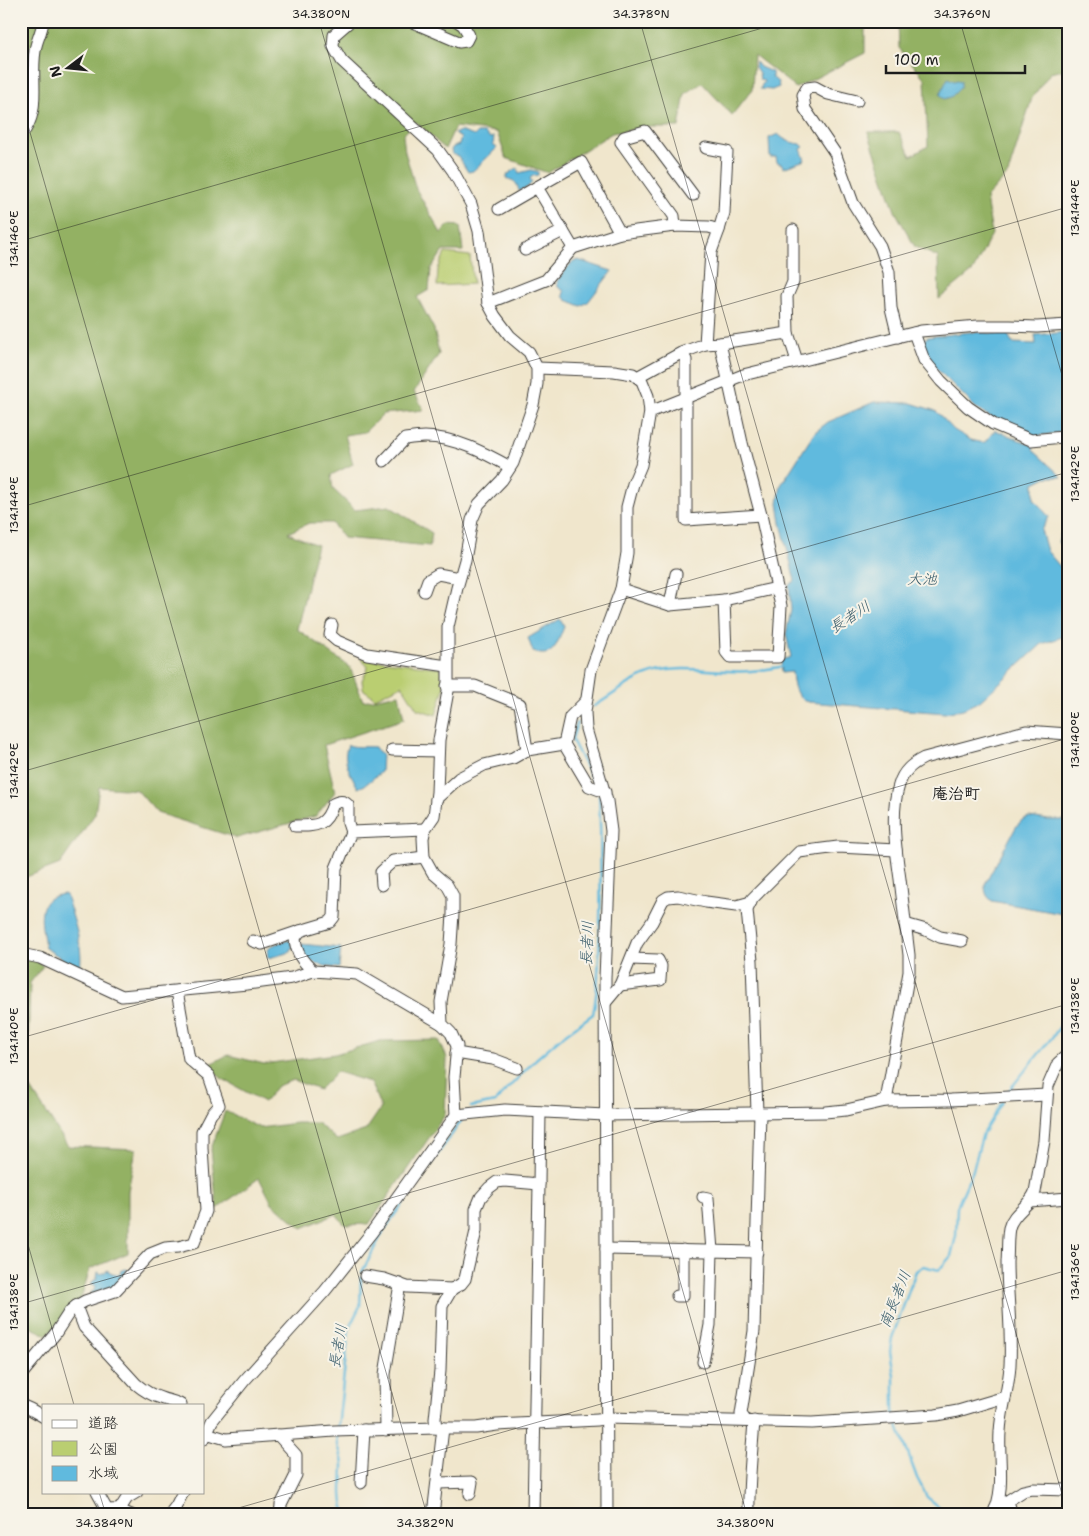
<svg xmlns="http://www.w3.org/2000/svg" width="1089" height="1536" viewBox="0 0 1089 1536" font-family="'Shantell Sans','Klee One',sans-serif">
	<rect width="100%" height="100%" fill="#f7f3e8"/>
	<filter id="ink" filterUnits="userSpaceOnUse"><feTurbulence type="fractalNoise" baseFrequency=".02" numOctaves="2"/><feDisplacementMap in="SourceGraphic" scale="10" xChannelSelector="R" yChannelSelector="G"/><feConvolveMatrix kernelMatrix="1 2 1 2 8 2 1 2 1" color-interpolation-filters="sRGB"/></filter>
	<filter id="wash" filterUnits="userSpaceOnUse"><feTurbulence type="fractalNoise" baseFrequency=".0096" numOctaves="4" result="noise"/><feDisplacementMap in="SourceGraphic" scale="20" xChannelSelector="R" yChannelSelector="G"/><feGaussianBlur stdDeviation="1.12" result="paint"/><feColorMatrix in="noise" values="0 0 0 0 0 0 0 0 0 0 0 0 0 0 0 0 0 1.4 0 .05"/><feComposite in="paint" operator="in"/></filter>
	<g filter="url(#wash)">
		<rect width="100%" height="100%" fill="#f0e6cc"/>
		<g fill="#bace71" stroke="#6b7546">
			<polygon points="445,253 470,256 473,284 437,286 438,269"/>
			<polygon points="361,658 441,668 444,688 436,715 417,709 402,685 375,698 363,689 362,680 368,668"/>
		</g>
		<g fill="#93b163" stroke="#586640">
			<polygon points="21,21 865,21 865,53 796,88 754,55 752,90 732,115 702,83 685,94 679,127 650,127 612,133 548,173 506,158 497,132 455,127 445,149 416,122 403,135 405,152 416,189 441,233 449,225 460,226 463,251 443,251 431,269 429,290 417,297 434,329 439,354 414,392 424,410 383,414 365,432 345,435 353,464 331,475 333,489 355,510 389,506 432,533 430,546 343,538 332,523 309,523 288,533 317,545 297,629 350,667 363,701 399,694 404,719 324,745 335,792 316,816 237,838 157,813 137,790 99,787 95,814 60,864 21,879"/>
			<polygon points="898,21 1068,21 1068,69 1050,73 1032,98 1008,174 986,198 992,234 973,271 939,299 938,257 915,247 895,211 868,132 899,132 911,156 928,146 925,79 899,48"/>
			<polygon points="21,947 43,966 30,983 27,1083 68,1146 136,1149 128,1191 128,1253 90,1269 81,1298 47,1335 21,1323"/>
			<polygon points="439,1040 447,1058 445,1115 369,1224 345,1225 336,1214 302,1228 272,1203 259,1178 217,1209 211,1149 225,1111 260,1128 296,1123 317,1123 337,1140 366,1130 381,1108 370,1082 337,1072 319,1090 293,1080 277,1086 264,1102 221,1078 208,1065 228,1055 264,1064 335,1054 380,1041"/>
		</g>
		<g fill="#60bade" stroke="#3e6b7d">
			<polygon points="756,62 760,67 772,72 772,77 778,82 779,87 772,90 760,89 764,81 760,80 759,73 755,67"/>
			<polygon points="948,78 954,81 957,80 961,81 961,87 951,97 944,99 940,94"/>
			<polygon points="460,131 474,136 477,133 485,133 489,138 494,137 493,145 497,148 473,171 468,172 458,156 452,154 451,150 453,147 459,145 461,138 454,134"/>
			<path d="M778,134C785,141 792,143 801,144L804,147L801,149L805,160L783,168L782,164L777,162L776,157H770L769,138Z"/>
			<path d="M517,168L519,173L531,170L538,172V175L532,176L530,179L532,182L528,187L519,191C517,184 516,180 507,179V175Z"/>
			<polygon points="578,260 612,271 588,302 581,306 566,300 563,296 564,291 558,287 557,281 573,261"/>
			<polygon points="970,332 1008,334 1012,343 1036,344 1035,335 1068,332 1068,417 1064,432 1031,437 1005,426 976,408 930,362 920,342 928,337"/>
			<path d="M874,402L911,403L936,411L954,430L971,440L984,443L995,430L1034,446L1033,450L1062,477H1046L1034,483V499L1049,517L1041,530L1047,551L1068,576V635L1042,644L980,701L963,709L945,713L808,702C795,698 793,685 792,672L782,673L781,660L791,657L786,634L791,610L789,585L795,581L781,523L778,503L781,485L815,432L828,422Z"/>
			<polygon points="1068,525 1068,553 1058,542 1063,527"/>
			<path d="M560,619L564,627C557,643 554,660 533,652L528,638Z"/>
			<path d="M348,745C357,748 366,746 375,747L379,753H382L381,772L365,785L358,788C351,774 341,760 348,745Z"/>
			<path d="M1029,817L1048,820H1068V915L992,901C986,896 985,892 985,884L1016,827L1022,820Z"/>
			<path d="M64,894L66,895C72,916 86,951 79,972L68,968L63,959L45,948C44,933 34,906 52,897C56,895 61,895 64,894Z"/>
			<path d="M290,940L293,947L291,948V952L268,958C264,944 280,943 290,940Z"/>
			<path d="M301,944L341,948L339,968C325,967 299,962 301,944Z"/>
			<polygon points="126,1269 128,1270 112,1289 90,1295 91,1292 94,1291 95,1285 90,1284 97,1278 98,1272 101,1274 105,1272 107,1270 112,1273 121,1275 120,1271"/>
		</g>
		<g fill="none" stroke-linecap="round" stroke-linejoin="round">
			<g stroke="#60bade" stroke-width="2.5">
				<path d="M594,706C611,697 626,683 644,676C678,662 716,674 751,671C762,670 774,668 785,666"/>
				<polyline points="577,723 572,740 594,783"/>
				<polyline points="1007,1093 1054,1035 1068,1015"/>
				<path d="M471,1107L495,1102L536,1059L559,1039L593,1014C599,985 599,955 600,925C601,882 601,838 599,795"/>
				<polyline points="362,1272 384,1230 461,1121"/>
				<polyline points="894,1415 894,1376 890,1351 892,1338 916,1271 923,1266 939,1270 951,1256 956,1236 957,1207 973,1170 983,1133 1002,1102"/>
				<polyline points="896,1421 917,1478 927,1497 942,1509 946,1515"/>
				<polyline points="338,1428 349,1328 360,1306 361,1277"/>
				<path d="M338,1434C335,1444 342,1454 343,1464C343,1482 339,1499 347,1515"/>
			</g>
		</g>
	</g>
	<g filter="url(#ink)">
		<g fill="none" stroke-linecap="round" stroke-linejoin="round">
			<defs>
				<g id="minor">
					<polyline points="410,21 459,42 466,41 469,35 463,25 457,21"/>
					<polyline points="857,101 828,94 815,87 807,88 803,95 805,109 835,153 853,203 880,246 889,272 891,308 898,337"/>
					<path d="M21,135C42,112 30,79 35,51C36,41 42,32 43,21"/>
					<polyline points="706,148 727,152 724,213 719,230"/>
					<polyline points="499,209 537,187"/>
					<polyline points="675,226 674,216 621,142 624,137 645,131 693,195"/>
					<polyline points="793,230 793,282 787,296 788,333 797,361"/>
					<polyline points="573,248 537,187 581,162 620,233"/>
					<polyline points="525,250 563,231"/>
					<polyline points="488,303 546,280 573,248 620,233 675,226 709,227 719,230 711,252 705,344"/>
					<polyline points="914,333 924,360 941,381 968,407 993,424 1031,440 1063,437 1068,437"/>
					<polyline points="682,353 686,360 686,520 761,515"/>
					<polyline points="537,368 614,371 633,374 642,381 648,396 650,412 641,465 633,484 627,507 627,553 621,589 591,670 585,712 586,729 607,801 611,831 605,978 607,1515"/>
					<polyline points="637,377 681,353 705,344 720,343 788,333"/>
					<polyline points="650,412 743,375 921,331 978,326 1010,326 1037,327 1068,325"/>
					<path d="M384,461L405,439C412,438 419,437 425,437C455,437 485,453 510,467"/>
					<polyline points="621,589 670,605 724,600 726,652 730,657 778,657 781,606 761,515 742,443 720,343"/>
					<polyline points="424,591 428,580 438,574 459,578"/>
					<polyline points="724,600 777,588"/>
					<polyline points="670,605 676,574"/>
					<polyline points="332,625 330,635 337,641 367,654 447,666"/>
					<polyline points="447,686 475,686 520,704 527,750 564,744"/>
					<polyline points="586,701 570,717 564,744 589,786 605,792"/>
					<polyline points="392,750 438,751"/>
					<polyline points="436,799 459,778 484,765 513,758 527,750"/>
					<path d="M295,826C318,826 326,826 333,804C339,801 343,800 348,805V823L351,832"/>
					<polyline points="382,885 381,872 393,861 424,857"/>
					<polyline points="905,924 926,930 940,937 962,941"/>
					<polyline points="253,941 262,944 300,931"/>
					<polyline points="21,954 40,958 122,996 247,984 292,978 313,971 357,974 442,1024"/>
					<path d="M313,971C302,961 296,953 295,938L300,931L330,922L334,917L336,868L351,832L425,829"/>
					<polyline points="620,985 660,980 661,966 658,960 631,959"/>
					<path d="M177,991L189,1059L209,1076L219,1105L211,1114L202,1131V1148L206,1211L194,1243L178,1247L165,1248L150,1254L115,1291L85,1301L76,1306L84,1327L136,1384C143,1390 151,1395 161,1398C168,1401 175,1401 181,1405"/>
					<polyline points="605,1003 620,985 637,943 652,922 663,900 668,897 678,896 706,902 736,906 751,902"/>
					<polyline points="456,1053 493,1059 517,1068"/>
					<path d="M886,1101L909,972V955C906,930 903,905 900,879C896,851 890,812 899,785C903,771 912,764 924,758L1026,731L1068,734"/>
					<polyline points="757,1113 752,961 747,910 752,899 799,852 838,847 896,850"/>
					<polyline points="456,1115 505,1110 605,1115 825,1112 846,1110 886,1101 951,1100 1046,1095"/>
					<polyline points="703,1197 708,1198 712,1251 710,1325 703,1362"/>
					<polyline points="1030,1201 1068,1198"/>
					<polyline points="606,1249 757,1252"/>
					<polyline points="365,1276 384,1279 407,1287 452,1289"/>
					<polyline points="677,1296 683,1296 683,1250"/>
					<polyline points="21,1375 55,1334 70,1311 76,1306"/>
					<polyline points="21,1405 30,1409 44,1417"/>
					<polyline points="746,1421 741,1414 754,1331 760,1113"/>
					<polyline points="436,1428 435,1419 440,1371 442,1306 452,1289 461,1284 465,1279 476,1231 476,1209 481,1197 489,1188 497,1182 505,1181 539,1184 540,1112"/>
					<polyline points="386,1430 385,1374 400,1284"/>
					<polyline points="206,1433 226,1439 334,1431 436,1428 476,1428 497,1425 598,1420 607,1418 812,1423 936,1415 958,1411 1005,1397"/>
					<polyline points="278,1435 296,1455 296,1475 281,1505 280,1515"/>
					<polyline points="204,1439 212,1421 244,1381 325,1291 372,1232 456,1115 454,1077 457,1046 451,1033 442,1024 441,1002 451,944 453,914 453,896 447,885 433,873 424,857 423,838 425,829 434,816 437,792 439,740 448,691 448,627 457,588 465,560 472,520 479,504 502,480 513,463 533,405 537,384 537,368 529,352 510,336 495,316 488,303 479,231 471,204 453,171 438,150 342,61 333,46 334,35 350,21"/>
					<polyline points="361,1483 364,1430"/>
					<polyline points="438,1483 472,1482 470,1494"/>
					<polyline points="97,1492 107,1510"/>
					<polyline points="1008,1501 1012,1515"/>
					<polyline points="120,1509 127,1498 137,1492"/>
					<polyline points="995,1509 1023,1491 1032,1489 1068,1490"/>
					<path d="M93,1515C110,1509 114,1507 131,1515"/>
					<polyline points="169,1515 176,1506 183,1492"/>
					<polyline points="433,1515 443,1428"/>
					<polyline points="533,1515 539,1184"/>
					<path d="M749,1515C748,1483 752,1452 754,1421"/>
					<path d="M993,1515C1006,1488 998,1461 1000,1432C1001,1409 1009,1388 1010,1365C1012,1330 1007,1296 1007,1262C1008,1251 1007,1239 1009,1228C1013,1212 1030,1206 1035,1192L1044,1141L1048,1086L1058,1063L1068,1054"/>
				</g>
			</defs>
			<use href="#minor" stroke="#3c3a36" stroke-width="13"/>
			<use href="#minor" stroke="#fff" stroke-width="11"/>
		</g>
	</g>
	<path fill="none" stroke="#1c1c1c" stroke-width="1" stroke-opacity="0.45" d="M319,21L747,1515M640,21L1068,1515M960,21L1068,396M21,101L427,1515M21,241L787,21M21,507L1068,207M21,772L1068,472M21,1038L1068,738M21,1220L74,1405M21,1304L1068,1004M99,1492L106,1515M214,1515L1068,1270"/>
	<g text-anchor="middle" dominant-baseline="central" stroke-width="4" stroke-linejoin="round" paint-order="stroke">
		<g font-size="15" font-style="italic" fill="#375b6a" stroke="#f7f3e8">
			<text x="922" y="579">大池</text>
			<text transform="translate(850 617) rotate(-33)">長者川</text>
			<text transform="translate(587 943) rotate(-88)">長者川</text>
			<text transform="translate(895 1299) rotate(-68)">南長者川</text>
			<text transform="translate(338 1346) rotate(-80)">長者川</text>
		</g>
		<g font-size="16" font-weight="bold" fill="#1c1c1c" stroke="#f7f3e8">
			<text x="956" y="793">庵治町</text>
		</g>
	</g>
	<rect width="1089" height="1536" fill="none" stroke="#f7f3e8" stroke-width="55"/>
	<rect x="42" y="1404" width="162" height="90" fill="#f7f3e8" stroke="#9f9d96"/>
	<rect x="52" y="1420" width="25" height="8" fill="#ffffff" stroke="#9f9d96"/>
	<text x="88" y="1428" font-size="15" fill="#1c1c1c">道路</text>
	<rect x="52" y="1441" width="25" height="15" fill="#bace71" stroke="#9f9d96"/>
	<text x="88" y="1454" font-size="15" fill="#1c1c1c">公園</text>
	<rect x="52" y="1466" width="25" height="15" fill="#60bade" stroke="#9f9d96"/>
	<text x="88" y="1478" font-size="15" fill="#1c1c1c">水域</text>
	<g transform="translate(68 68) rotate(254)" stroke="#f7f3e8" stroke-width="4" paint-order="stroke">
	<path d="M0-4L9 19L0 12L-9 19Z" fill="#1c1c1c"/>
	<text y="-8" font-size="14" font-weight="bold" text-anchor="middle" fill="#1c1c1c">N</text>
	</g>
	<path d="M886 65v8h139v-8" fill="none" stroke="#1c1c1c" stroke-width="2.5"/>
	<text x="894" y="65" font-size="15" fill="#1c1c1c" stroke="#f7f3e8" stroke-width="4" paint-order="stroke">100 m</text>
	<rect x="28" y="28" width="1034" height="1480" fill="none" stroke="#1c1c1c" stroke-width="2"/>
	<g font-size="12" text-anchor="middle" fill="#1c1c1c">
		<text x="321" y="18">34.380°N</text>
		<text x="641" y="18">34.378°N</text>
		<text x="962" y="18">34.376°N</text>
		<text transform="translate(1075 208) rotate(-90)" y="4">134.144°E</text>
		<text transform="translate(14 239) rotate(-90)" y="4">134.146°E</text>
		<text transform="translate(1075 474) rotate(-90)" y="4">134.142°E</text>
		<text transform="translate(14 505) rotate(-90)" y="4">134.144°E</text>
		<text transform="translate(1075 740) rotate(-90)" y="4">134.140°E</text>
		<text transform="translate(14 771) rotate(-90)" y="4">134.142°E</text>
		<text transform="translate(1075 1006) rotate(-90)" y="4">134.138°E</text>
		<text transform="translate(14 1036) rotate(-90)" y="4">134.140°E</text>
		<text transform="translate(1075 1272) rotate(-90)" y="4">134.136°E</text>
		<text transform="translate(14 1302) rotate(-90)" y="4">134.138°E</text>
		<text x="104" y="1527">34.384°N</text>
		<text x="425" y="1527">34.382°N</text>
		<text x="745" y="1527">34.380°N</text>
	</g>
</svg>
